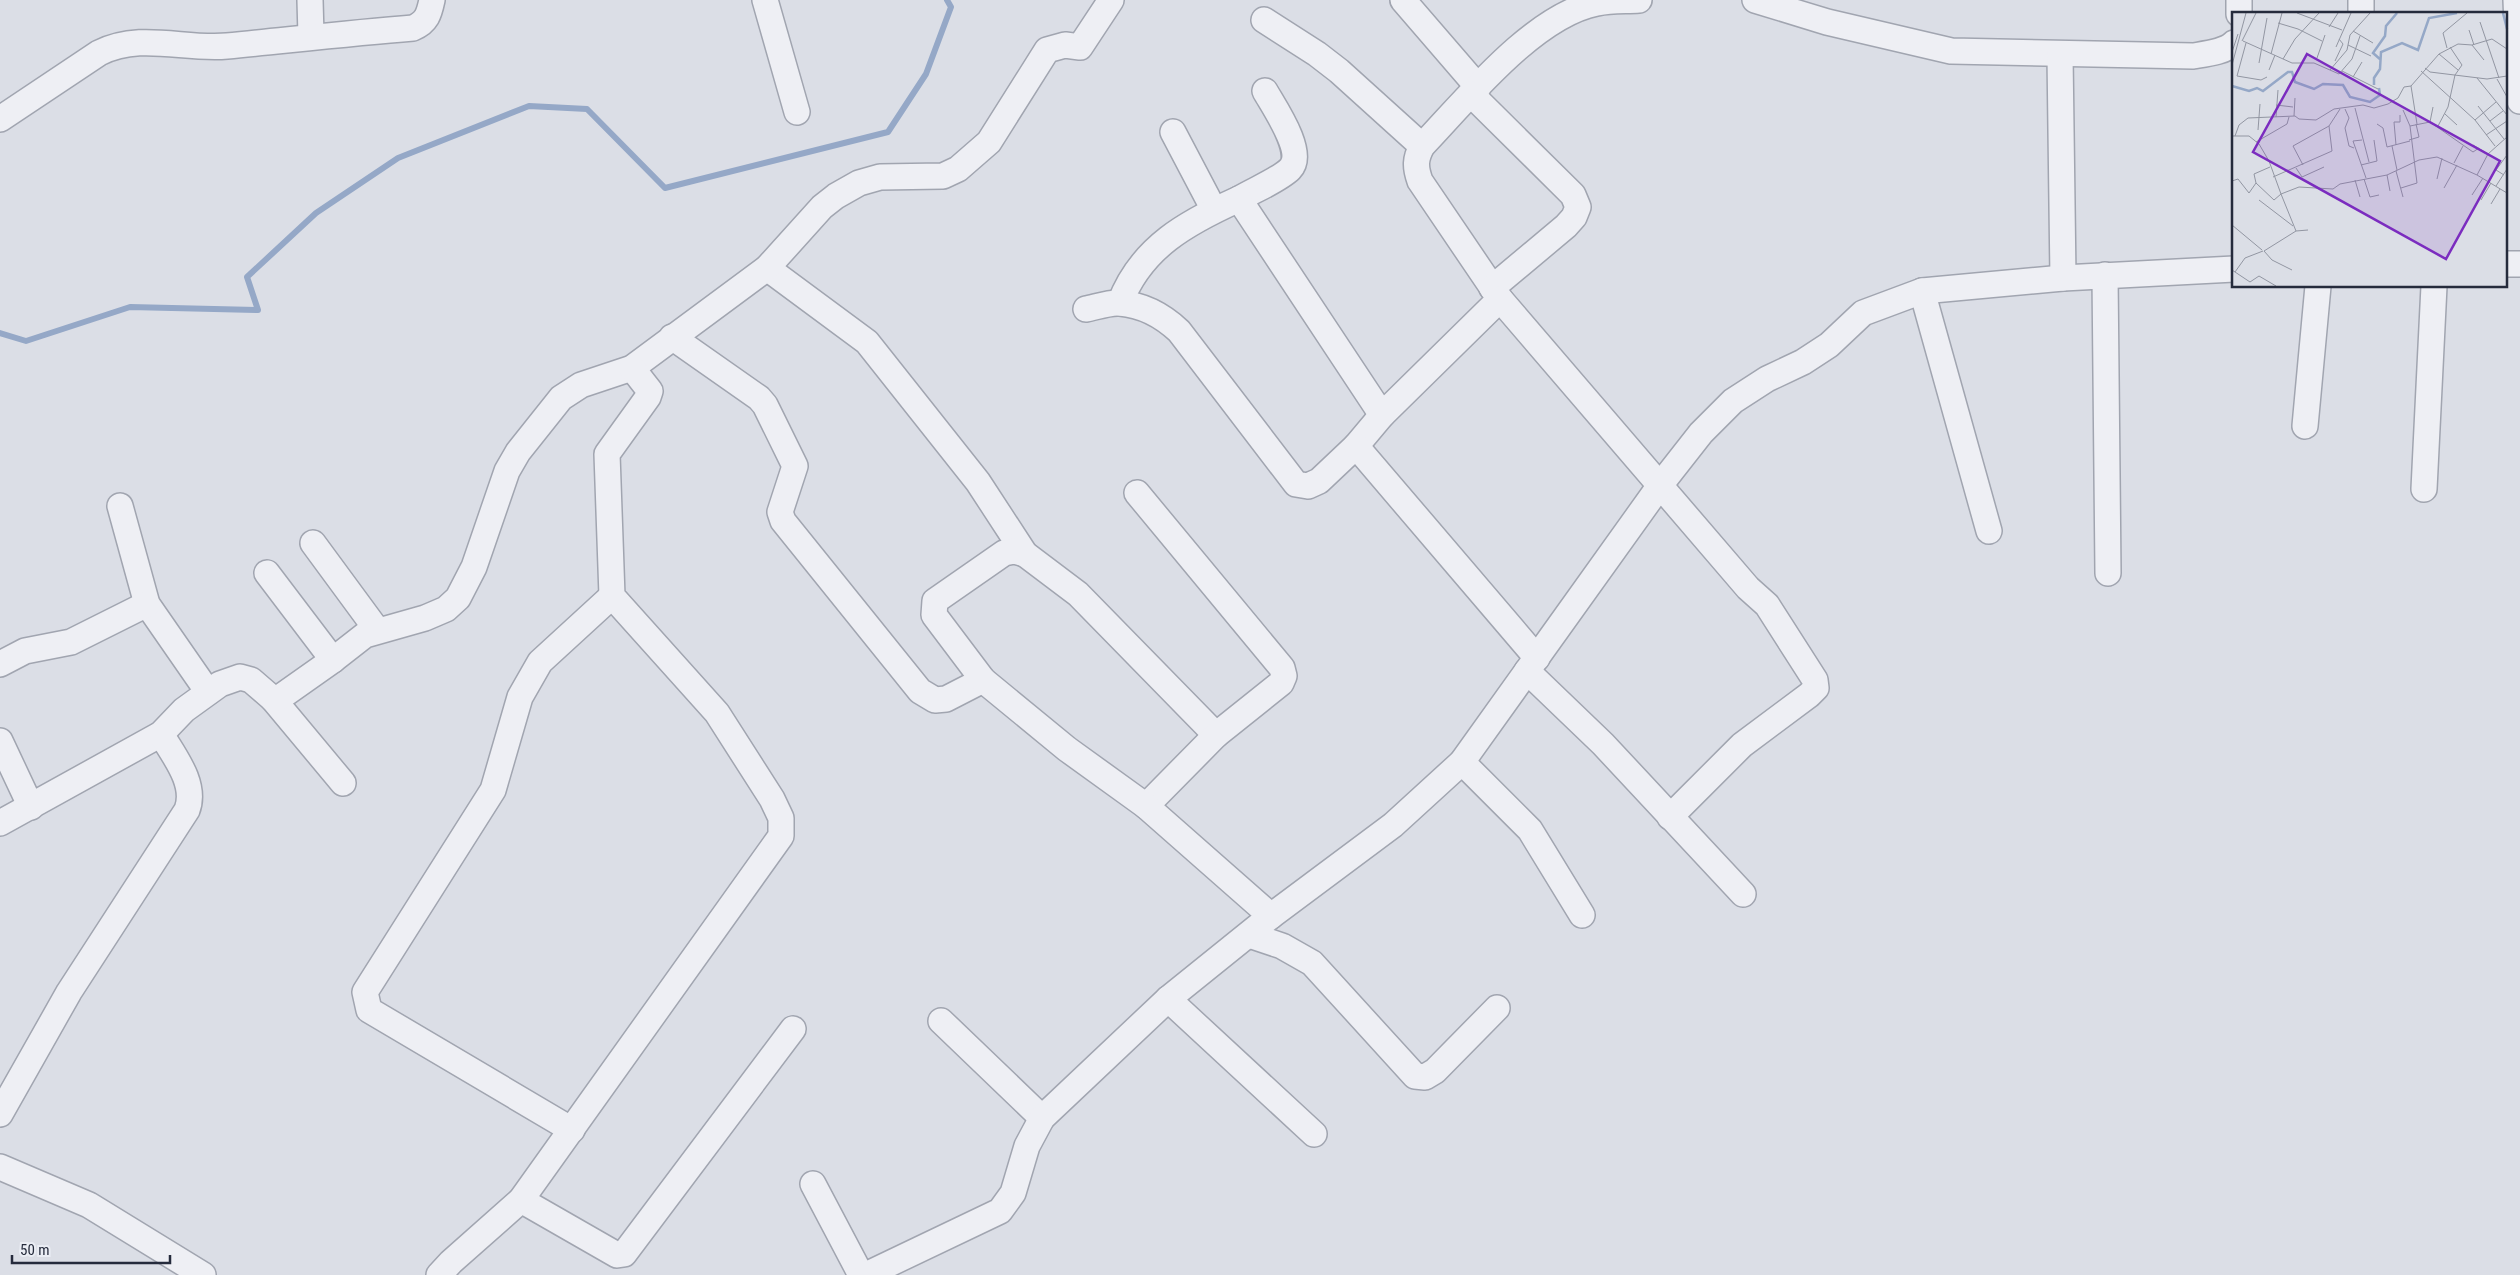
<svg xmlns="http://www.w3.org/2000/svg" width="2520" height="1275" viewBox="0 0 2520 1275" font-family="'Roboto Condensed',sans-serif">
	<rect width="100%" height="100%" fill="#dbdee6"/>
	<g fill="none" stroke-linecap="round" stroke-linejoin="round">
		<polyline stroke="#95a8c7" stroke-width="6" points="0,333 26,341 130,307 258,310 247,277 316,213 398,158 529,106 587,109 665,188 888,132 926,74 951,7 947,0"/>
		<defs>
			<g id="minor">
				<polyline points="310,0 311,36"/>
				<polyline points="765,0 797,112"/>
				<polyline points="1403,0 1478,87"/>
				<path d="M1639,0C1626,1 1611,0 1597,3C1534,15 1466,100 1422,146C1415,159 1415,167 1420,181L1500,299L1748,588L1767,605L1815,680L1816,688L1809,695L1742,745L1670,817"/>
				<path d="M1755,0L1827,22L1951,51L2193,56C2205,54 2225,52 2234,43"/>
				<polyline points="2361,0 2361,14"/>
				<polyline points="2516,0 2520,101"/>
				<polyline points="2239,14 2239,0"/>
				<polyline points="1264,20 1317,54 1339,71 1422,146"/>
				<polyline points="2060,55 2063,278"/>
				<path d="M1265,91C1274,107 1306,153 1290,169C1279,180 1254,190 1239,199L1382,415"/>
				<polyline points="1471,94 1573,195 1578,207 1574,217 1566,226 1492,288"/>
				<path d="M0,119L99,53C141,32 183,50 227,46C289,40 351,33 413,28C427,22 429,14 432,0"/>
				<polyline points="1173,132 1214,210"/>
				<polyline points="2506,264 2520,264"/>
				<polyline points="767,268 867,342 978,482 1025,554 1078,594 1216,735"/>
				<polyline points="2105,275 2108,573"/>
				<polyline points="1922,291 1989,531"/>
				<path d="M1120,303C1141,247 1188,222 1239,199"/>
				<path d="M1086,309C1096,307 1110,302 1120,303C1143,305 1163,316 1179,331L1296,484L1308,486L1319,481L1356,446L1382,415L1500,299"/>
				<polyline points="672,337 759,398 765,405 795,466 780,512 783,521 920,691 935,700 946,699 983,680"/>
				<polyline points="2305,426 2318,286"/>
				<polyline points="1356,446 1537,658"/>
				<polyline points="2424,489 2434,286"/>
				<polyline points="1137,493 1282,668 1284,676 1281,683 1216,735 1146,806"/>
				<polyline points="120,506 147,604 208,692"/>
				<polyline points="313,543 377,630"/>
				<polyline points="1025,554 1014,551 1004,553 935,601 934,615 983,680 1067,749 1146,806 1271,916"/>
				<polyline points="267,573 333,660"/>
				<polyline points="0,664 25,651 71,642 147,604"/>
				<polyline points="1527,671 1603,744 1743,894"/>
				<polyline points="273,699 343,783"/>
				<polyline points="0,741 31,807"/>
				<polyline points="1462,762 1530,830 1582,915"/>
				<polyline points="0,823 161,734 184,710 220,684 240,677 251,680 273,699 282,696 333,660 365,635 425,618 446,609 458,598 474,567 507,471 518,452 561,398 581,385 632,368 767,268 822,207 836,196 859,183 880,177 943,176 958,169 989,142 1047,50 1065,45 1080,47 1111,0"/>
				<polyline points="1249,935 1282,946 1312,963 1415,1076 1425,1077 1435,1071 1497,1008"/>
				<polyline points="1168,999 1314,1134"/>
				<polyline points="941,1021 1042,1118"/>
				<path d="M0,1114L69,992L187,810C197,784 174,756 161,734"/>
				<polyline points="572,1130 369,1010 365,992 493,790 520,697 540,662 612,596"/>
				<polyline points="0,1167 89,1205 203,1275"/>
				<polyline points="813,1184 861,1275"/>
				<polyline points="521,1200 617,1255 624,1254 793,1029"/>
				<polyline points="439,1275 451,1262 521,1200 781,836 781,818 772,799 717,713 612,596 607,454 648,397 650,391 632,368"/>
				<polyline points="866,1275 1000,1211 1013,1193 1027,1146 1042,1118 1168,999 1271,916 1393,825 1462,762 1661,484 1701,433 1733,401 1767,379 1803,362 1829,345 1863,313 1922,291 2063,278 2234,269"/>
			</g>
		</defs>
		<use href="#minor" stroke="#a1a5b0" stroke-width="28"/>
		<use href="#minor" stroke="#eeeff4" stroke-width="25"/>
	</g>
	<g transform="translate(2232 12)">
		<rect width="275" height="275" fill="#dbdee6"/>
		<path fill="none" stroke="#95a8c7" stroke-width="2.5" d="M271,1L275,17M149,48L141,41L153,24L154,14L165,1M142,73V66L148,57L149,40L170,31L186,38L197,6L225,1M0,74L17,79L25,76L31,79L56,60H60L63,70L82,77L91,72L111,73L118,85L138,90L148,83L147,76"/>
		<path fill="none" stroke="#9296a2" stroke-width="1" d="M65,1L110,18M248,10L267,66M46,11L66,17L90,29M97,15L106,1M237,18L242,33M121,19L141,31M10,29L24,1M11,29L60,51H82L107,62L120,47L128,24M14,31L5,64L29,68L35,65M116,33L139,44M240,33L252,48M104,35L119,1M215,36L211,21L235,1M0,40L6,22M39,42L50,1M207,42L226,58M85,46L93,23M51,47L63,27L87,1M103,49L111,32L107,27M27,51L35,6M0,53L14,1M193,56L198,60L255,67L275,64M37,58L43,43M98,58L115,38L118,23L138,1M110,59L146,77M189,59L243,108L263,134M121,65L130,50M245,66L275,103M265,67L275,85M44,93L61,95M246,94L272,127M123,96L137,150M113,97L117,106L113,116L117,134L122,136M171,98L178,114M213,102L225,113M62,104L63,86M44,105L46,78M243,108L264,90M258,109L271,99M198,110L201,95M145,112L151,116L155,135L178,129M185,112L179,74L207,42L226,32L240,33L260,27L275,37M206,114L216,95L223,63L230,53L218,35M26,118L28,92M254,123L275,109M0,124H17L27,132L37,149L49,182L67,175L101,177L108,172L155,163L187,148L205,145L245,163L275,181M3,124L7,113L16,106L63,104L67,107L84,108L102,97L131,93L142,96L156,92L166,86L172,75L179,74M130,128L121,129L134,166M177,128L187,125L184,112M24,130L55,112L57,105M164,133L162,110H168V103M241,133L256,142M160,134L165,158M222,151L231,134M71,153L61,134L97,114M129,153L145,149L142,128M64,156L70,165L92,155M164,159L171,185M155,163L158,179M245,163L256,142L275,125M272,163L264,158L275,143M41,165L100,139L97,114L108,97M132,167L138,185L147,183M205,167L210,146M123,168L128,185M0,169L6,167L17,181L24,171L22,162L38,155M24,171L42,188L49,182L64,219M264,174L275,157M169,176L185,171L178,114L198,110L241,140L247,136M212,176L225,153M240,183L251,166M27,188L61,214M249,188L259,171M259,192L268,177M0,213L30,238M0,258L18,270L27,264L44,274M60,258L40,248L32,239L64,219L76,218M3,260L13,246L31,239"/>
		<path fill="#7b2cbf" fill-opacity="0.15" stroke="#7b2cbf" stroke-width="2.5" d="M75,42L268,149L214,247L21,140Z"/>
		<rect width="275" height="275" fill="none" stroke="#252b3c" stroke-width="2.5"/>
	</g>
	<path d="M12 1255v8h158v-8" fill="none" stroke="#252b3c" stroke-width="2.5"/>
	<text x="20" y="1255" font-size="15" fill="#252b3c" stroke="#eaedf4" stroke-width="4" paint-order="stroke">50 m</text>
</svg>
